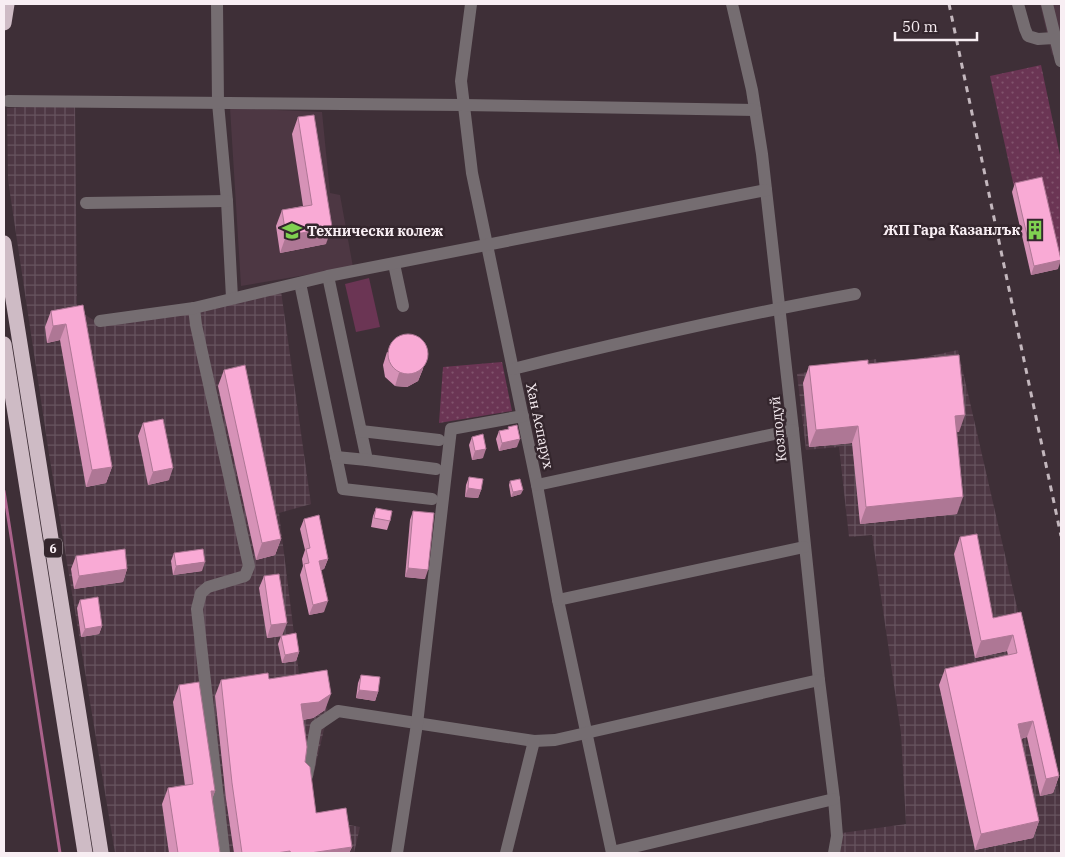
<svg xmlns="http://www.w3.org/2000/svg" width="1065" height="857" viewBox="0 0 1065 857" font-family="'IBM Plex Serif',serif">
	<defs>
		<pattern id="industrial-grid" width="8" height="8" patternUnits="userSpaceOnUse" patternTransform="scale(1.25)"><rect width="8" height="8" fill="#4d3743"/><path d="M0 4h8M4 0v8" fill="none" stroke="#67545f"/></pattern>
		<pattern id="park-dots" width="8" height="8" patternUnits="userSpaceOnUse" patternTransform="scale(1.25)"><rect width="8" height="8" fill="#6b3554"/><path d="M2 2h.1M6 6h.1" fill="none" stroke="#81536d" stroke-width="1.8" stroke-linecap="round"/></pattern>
	</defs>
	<rect width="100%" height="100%" fill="#3e2f37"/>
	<g fill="#4d3743">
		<polygon points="1040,4 1061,4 1061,52 1052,55"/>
		<polygon points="230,108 322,112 330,193 340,195 353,267 241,286"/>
	</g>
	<g fill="url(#industrial-grid)">
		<polygon points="75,104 77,310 100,324 281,291 311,504 279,513 299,674 322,675 328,712 308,798 313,818 360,827 354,853 115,853 49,454 8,180 7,108"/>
		<polygon points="958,350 1061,799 1061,853 837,853 842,833 906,824 901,733 872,535 849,537 839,447 806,450 797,374 876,359 878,367"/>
	</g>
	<g fill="url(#park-dots)">
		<polygon points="1041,65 1061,160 1060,266 1047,210 1014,187 990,76"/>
		<polygon points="502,362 512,411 439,423 443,367"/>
	</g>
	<polygon fill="#6b3554" points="369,278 380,327 356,332 345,284"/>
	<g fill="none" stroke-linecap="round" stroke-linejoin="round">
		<polyline stroke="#ab628b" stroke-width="3" points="4,491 60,853"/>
		<g stroke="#756d71" stroke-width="12">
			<polyline points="217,4 218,103 227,201 232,298"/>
			<polyline points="471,4 461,81 472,173 537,485 558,600 612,853"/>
			<polyline points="732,4 752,90 762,154 793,430 819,680 834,799 837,836 834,853"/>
			<polyline points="1018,4 1025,29 1028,36 1038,39 1054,38"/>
			<polyline points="1047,4 1061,61"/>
			<polyline points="8,101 463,105 755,110"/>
			<polyline points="86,203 227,201"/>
			<polyline points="394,264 403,306"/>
			<polyline points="328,276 367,460 436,469"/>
			<polyline points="300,283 343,489 432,499"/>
			<polyline points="194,308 196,325 249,566 245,576 208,587 201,593 197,609 224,853"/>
			<polyline points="100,321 194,308 328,276 766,190"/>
			<path d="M513,369C626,341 740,315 855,294"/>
			<polyline points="361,431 439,440"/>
			<polyline points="336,457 367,460"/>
			<polyline points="537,485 793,430"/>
			<polyline points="558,600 804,547"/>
			<polyline points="307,776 316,726 338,711 534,741 555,740 586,733 819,680"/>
			<polyline points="612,852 834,799"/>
			<polyline points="397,853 417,724 451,429 523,416"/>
			<polyline points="506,853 534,741"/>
		</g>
		<g stroke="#cebbc5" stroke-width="15">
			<polyline points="4,23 7,4"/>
			<polyline points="4,243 101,853"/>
			<polyline points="4,344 85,853"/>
		</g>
		<polyline stroke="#c3b7bd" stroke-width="3" stroke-dasharray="6 6" stroke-linecap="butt" points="949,4 1061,536"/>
	</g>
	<g fill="#d692b7">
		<polygon points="298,117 326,244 280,253 276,226 282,210 303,206 292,134"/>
		<polygon points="1015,183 1058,269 1031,275 1012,192"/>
		<polygon points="83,305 112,467 106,483 86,487 60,340 47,343 45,327 51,311"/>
		<polygon points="387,352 423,369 418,381 407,387 395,386 385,377 383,365"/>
		<polygon points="868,364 959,432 957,432 957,514 860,524 852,443 809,447 803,383 809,366"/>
		<polygon points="224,370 281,539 275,555 256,560 218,386"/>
		<polygon points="143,423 169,480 148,485 138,436"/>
		<polygon points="508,427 517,447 499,451 496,439 499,431 508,429"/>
		<polygon points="472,437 483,458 472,460 469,445"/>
		<polygon points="469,477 481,490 478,498 465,497 466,485"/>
		<polygon points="510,481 521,494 511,497 509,485"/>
		<polygon points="376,508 390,521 387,530 371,527 373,516"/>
		<polygon points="413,511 425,579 405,577 410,520"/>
		<polygon points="304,519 328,559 324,569 321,570 324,612 309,615 300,575 303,566 302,559 305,550 300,529"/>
		<polygon points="960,537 993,618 1021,612 1059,776 1053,793 1040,796 1027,737 1021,739 1039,821 1033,838 975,850 939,685 945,669 1008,655 1007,651 975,658 954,554"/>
		<polygon points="174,553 202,571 173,575 171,561"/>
		<polygon points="76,556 127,569 123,582 74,589 71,569"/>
		<polygon points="264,576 282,635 299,652 296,661 282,663 278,644 281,636 267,638 259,588"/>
		<polygon points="80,600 102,626 99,634 81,637 77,608"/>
		<polygon points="361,675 378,692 375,701 356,698 358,683"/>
		<polygon points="269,679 325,710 313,718 303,720 305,762 316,813 352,847 349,853 234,853 226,799 215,696 221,680"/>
		<polygon points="179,685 215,791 212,799 220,853 169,853 162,804 168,788 185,785 173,702"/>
	</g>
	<g fill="#ae7795">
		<polygon points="332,227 326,244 280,253 286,236"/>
		<polygon points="1061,260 1058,269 1031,275 1034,266"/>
		<polygon points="66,324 60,340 47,343 53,326"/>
		<polygon points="428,356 418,381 407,387 395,386 399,373"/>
		<polygon points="965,415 959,432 949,433 955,416"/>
		<polygon points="858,426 852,443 809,447 816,430"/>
		<polygon points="520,439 517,447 499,451 502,443"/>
		<polygon points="486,449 483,458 472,460 475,451"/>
		<polygon points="112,467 106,483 86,487 92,470"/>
		<polygon points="173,468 169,480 148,485 153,472"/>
		<polygon points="468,488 481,490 478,498 465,497"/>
		<polygon points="523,490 521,494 511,497 513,492"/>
		<polygon points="963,497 957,514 860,524 866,507"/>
		<polygon points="281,539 275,555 256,560 262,543"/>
		<polygon points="328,559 324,569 315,571 319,561"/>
		<polygon points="205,562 202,571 173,575 176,566"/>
		<polygon points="408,568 428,570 425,579 405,577"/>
		<polygon points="127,569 123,582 74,589 79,576"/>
		<polygon points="328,601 324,612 309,615 313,605"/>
		<polygon points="287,623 282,636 267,638 271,625"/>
		<polygon points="102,626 99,634 81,637 85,629"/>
		<polygon points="1013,635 1007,651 975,658 981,641"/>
		<polygon points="299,652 296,661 282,663 285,655"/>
		<polygon points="359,690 378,692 375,701 356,698"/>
		<polygon points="331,694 325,710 313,718 295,721 301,704"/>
		<polygon points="1033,721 1027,737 1012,741 1018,724"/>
		<polygon points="1059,776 1053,793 1040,796 1046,779"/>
		<polygon points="211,791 215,791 209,808"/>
		<polygon points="1039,821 1033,838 975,850 981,834"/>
		<polygon points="352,847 349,853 310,853"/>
		<polygon points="290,851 290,853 276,853"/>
	</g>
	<g fill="#f9aad5" stroke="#ae7795">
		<polygon points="314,115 332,227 286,236 282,210 312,205 298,117"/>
		<polygon points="1042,177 1061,260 1034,266 1015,183"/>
		<polygon points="83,305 112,467 92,470 66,324 53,326 51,311"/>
		<circle cx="408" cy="354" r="20"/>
		<polygon points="959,355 965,415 955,416 963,497 866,507 858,426 816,430 809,366 868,360 868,364"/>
		<polygon points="245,365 281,539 262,543 224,370"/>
		<polygon points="163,419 173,468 153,472 143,423"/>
		<polygon points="517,425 520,439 502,443 499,431 509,429 508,427"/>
		<polygon points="483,434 486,449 475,451 472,437"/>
		<polygon points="469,477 483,479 481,490 468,488"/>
		<polygon points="520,479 523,490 513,492 510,481"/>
		<polygon points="376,508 392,511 390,521 374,518"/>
		<polygon points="413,511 434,513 428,570 408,568"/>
		<polygon points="319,515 328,559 319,561 328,601 313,605 304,564 309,563 306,549 310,548 304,519"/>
		<polygon points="977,534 993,618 1021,612 1059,776 1046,779 1033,721 1018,724 1039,821 981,834 945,669 1017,653 1013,635 981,641 960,537"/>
		<polygon points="125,549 127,569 79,576 76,556"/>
		<polygon points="203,549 205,562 176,566 174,553"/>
		<polygon points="279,574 287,623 271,625 264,576"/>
		<polygon points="98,597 102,626 85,629 80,600"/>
		<polygon points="296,633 299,652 285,655 281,636"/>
		<polygon points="327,670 331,694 319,702 301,704 307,747 305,762 310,767 316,813 346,808 352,847 310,853 291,853 290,851 276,853 242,853 232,783 221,680 268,673 269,679"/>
		<polygon points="361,675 380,677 378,692 359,690"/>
		<polygon points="199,682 215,791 211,791 220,853 178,853 168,788 193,784 179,685"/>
	</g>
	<defs>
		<symbol id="building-bare" viewBox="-9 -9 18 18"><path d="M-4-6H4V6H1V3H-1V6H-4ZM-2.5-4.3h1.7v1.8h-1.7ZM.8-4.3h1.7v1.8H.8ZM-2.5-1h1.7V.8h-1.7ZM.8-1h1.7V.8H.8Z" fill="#80d051" stroke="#34262d" stroke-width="2.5" paint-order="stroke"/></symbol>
		<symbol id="university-bare" viewBox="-9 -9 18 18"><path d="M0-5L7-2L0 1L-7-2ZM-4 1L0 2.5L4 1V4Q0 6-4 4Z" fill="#80d051" stroke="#34262d" stroke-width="2.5" paint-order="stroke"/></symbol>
	</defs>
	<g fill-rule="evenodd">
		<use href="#building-bare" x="1021" y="216" width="28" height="28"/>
		<use href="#university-bare" x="278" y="217" width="28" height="28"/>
	</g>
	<g text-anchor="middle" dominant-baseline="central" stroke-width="5" stroke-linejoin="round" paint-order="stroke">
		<rect fill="#34262d" stroke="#bdb2b8" stroke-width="1" x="44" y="538.5" width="18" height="19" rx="4"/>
		<g font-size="12" font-weight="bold" fill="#f8eef3">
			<text x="53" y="548">6</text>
		</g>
		<g font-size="14" font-weight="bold" fill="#f8eef3" stroke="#34262d" text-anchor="end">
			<text x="1020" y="230">ЖП Гара Казанлък</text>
			<text x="307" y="231" text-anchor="start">Технически колеж</text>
		</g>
		<g font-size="14" fill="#f8eef3" stroke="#34262d">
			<text transform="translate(540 426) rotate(78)">Хан Аспарух</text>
			<text transform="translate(778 429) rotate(-96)">Козлодуй</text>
		</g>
	</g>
	<rect width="1065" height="857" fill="none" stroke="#f8eef3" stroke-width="10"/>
	<path d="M895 32v8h82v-8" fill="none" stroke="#f8eef3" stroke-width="2.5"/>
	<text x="902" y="32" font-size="15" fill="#f8eef3" stroke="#34262d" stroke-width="4" paint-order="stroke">50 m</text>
</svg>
